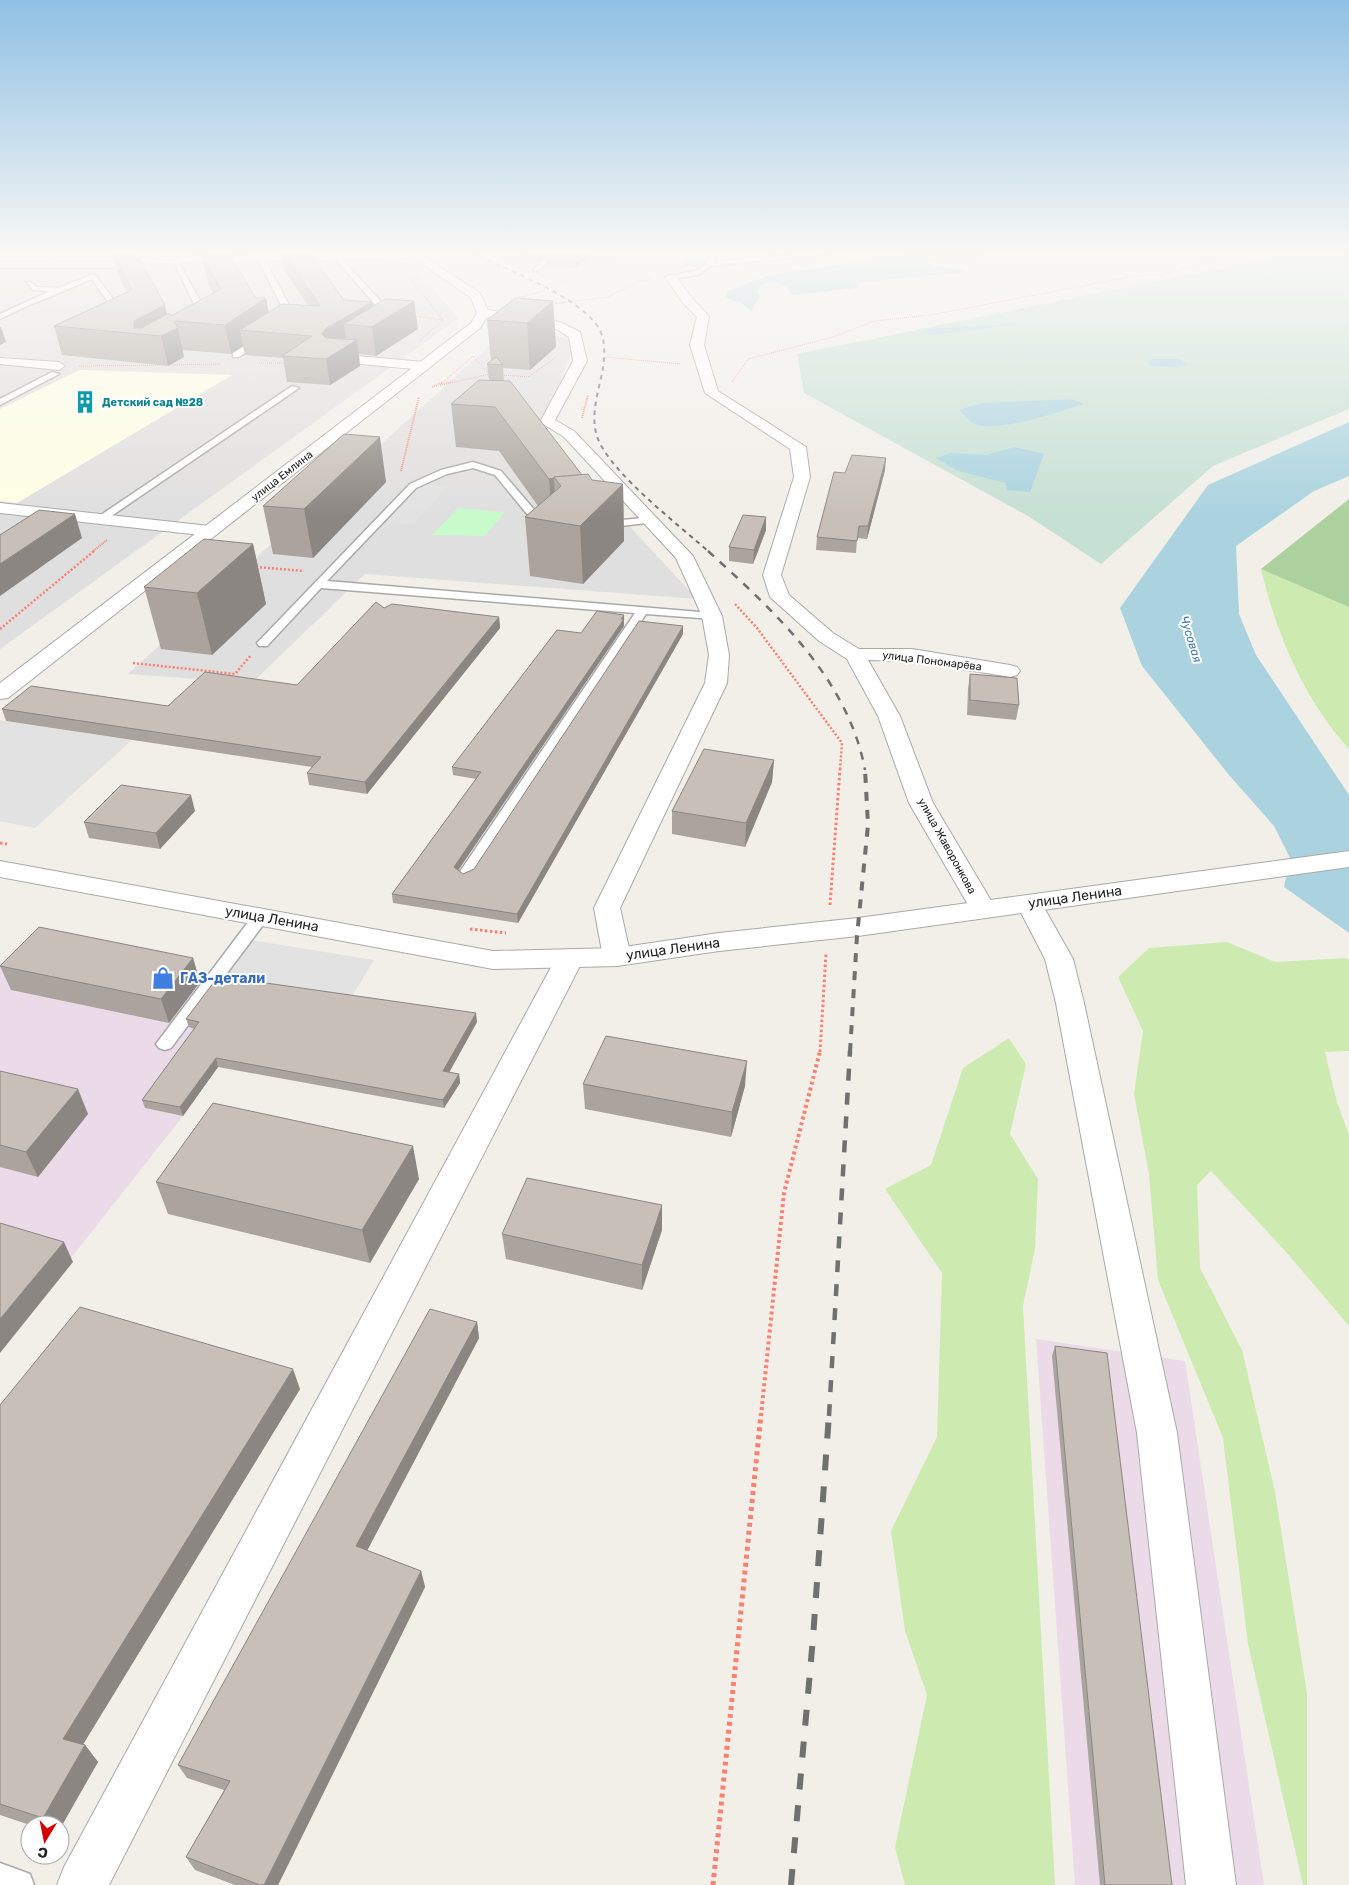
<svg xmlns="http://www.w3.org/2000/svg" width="1349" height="1885" viewBox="0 0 1349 1885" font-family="Rubik,sans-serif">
	<rect width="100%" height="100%" fill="#f2efe9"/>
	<g fill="#e0dfdf">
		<polygon points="0,253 400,253 459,318 0,649"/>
		<polygon points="487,253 617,253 608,267 559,284"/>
		<polygon points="507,330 576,339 542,432 697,599 365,574 252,683 128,674"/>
	</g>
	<g fill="#ebdbe8">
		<polygon points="17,948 233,986 146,1108 183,1116 0,1348 0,964"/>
		<polygon points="1036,1339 1185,1361 1264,1885 1075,1885"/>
	</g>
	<g fill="#ffffe5">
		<polygon points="61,253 272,253 268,258 115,258 109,263 46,262"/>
		<polygon points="79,370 232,375 17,503 0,501 0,409"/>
	</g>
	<g fill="#cdebb0">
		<polygon points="682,253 862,253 716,266 684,266"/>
		<path d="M1261,569L1349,607V749C1304,700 1276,633 1261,569Z"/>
		<polygon points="1227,942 1275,962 1346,958 1349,960 1349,1051 1325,1052 1337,1102 1349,1135 1349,1326 1287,1253 1211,1171 1197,1185 1200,1268 1242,1350 1275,1492 1307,1693 1307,1885 1303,1885 1248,1644 1223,1438 1158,1280 1149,1174 1134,1094 1143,1031 1118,977 1149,948"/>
		<polygon points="1009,1038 1026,1064 1010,1134 1038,1179 1035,1249 1023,1306 1055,1885 905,1885 895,1847 927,1695 905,1631 891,1531 937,1437 942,1273 885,1189 931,1165 963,1068"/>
	</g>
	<polygon fill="#add19e" points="1349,499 1349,607 1261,569"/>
	<polygon fill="#c6e0d4" points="1295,253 1349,253 1349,409 1213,466 1101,564 1028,516 804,393 797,354"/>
	<polygon fill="#c8facc" points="458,508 505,512 485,536 432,535"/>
	<g fill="#e2e2e2">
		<polygon points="0,315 67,320 46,331 0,327"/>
		<polygon points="418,483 448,486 414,524 374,526"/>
		<polygon points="0,720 6,721 132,740 35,828 0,821"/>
		<polygon points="251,940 374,960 349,1001 222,979"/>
	</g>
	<g fill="#aad3df">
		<path d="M916,253H991C971,263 950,256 929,263L932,266L965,270L968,272L860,282L857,288L792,295L787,286L770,283L760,286L758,291L760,297L751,311L740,302L725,298L727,291L770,275Z"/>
		<polygon points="1016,324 932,335 921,332 927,329"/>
		<polygon points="1151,359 1179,359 1189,365 1172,367 1151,366 1148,362"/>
		<path d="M1071,399L1084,404C1062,411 993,435 973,423C968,420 963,414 959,410L982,403Z"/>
		<polygon points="1349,422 1349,476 1314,491 1236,546 1239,614 1256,655 1349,795 1349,933 1284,887 1290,858 1274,826 1229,775 1142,666 1120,608 1208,485"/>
		<polygon points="1014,447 1044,454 1030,492 1006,490 1006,483 958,471 936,458 952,453 987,455"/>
	</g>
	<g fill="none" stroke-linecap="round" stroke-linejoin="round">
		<defs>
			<g id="service">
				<polygon points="212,253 217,254 204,261 199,260"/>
				<polygon points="551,253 557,253 538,271 534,271 534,269"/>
				<polygon points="817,253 837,253 710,266 698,275 671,279 668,277 698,270 713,255 716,257 713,262"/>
				<polygon points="335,256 339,256 395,317 395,321 389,321 335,258"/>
				<polygon points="261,257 264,259 288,303 294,320 288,325 281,323 286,319 280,303 258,259"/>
				<polygon points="173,260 178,261 202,304 198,324 191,322 194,304"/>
				<polygon points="91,275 95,275 127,317 126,319 120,319 92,279 25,307 0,319 0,314 50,291 33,290 27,282 31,282 37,287 58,288"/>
				<polygon points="260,336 267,338 239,357 233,357 233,353"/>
				<polygon points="52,372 59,374 0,405 0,399"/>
				<polygon points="292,386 299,388 104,521 95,519"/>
				<polygon points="473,462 501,471 549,527 549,531 541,531 495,475 473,468 447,474 416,488 327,581 712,613 718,616 712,619 646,614 473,876 465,881 457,876 635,613 321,588 267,646 259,646 257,643 410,484 441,470"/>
				<polygon points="652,517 656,518 656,522 603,528 598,525 603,522"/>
				<polygon points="261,912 267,913 269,917 171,1048 165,1050 159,1048 156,1044 159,1040 255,913"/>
				<polygon points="0,1863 30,1874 34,1885 0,1885"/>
			</g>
			<g id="pedestrian">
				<polygon points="0,262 110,262 115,265 110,268 0,268"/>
				<polygon points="0,358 59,362 65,366 59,370 0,364"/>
			</g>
			<g id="minor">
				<polygon points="373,253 418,253 420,255 415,258 122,264 110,268 104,265 121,258"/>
				<polygon points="671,274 675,275 691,297 709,316 704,345 718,391 806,447 810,477 781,575 789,595 833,633 859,649 912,649 1010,665 1017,667 1020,671 1017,675 1010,677 912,661 868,660 900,716 933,803 996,909 992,915 983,917 974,915 909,803 878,716 847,659 819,641 770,597 763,575 794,477 790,449 705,393 690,345 697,317 683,303 665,277"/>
				<polygon points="483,309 560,322 580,332 587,361 555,420 574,431 693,556 722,616 729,655 727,683 620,908 631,957 627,963 617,966 607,963 603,957 594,908 705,683 709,655 702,616 676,558 564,437 540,422 573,361 569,337 556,329 479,316 477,313"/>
				<polygon points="335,354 424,362 431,366 424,370 330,361 328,358 330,355"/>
				<polygon points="0,503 210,526 216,527 219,531 216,535 210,536 0,513"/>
				<polygon points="1029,895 1038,897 1073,959 1084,1003 1177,1433 1236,1885 1186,1885 1137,1433 1056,1003 1045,959 1016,903 1020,897"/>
				<polygon points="570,949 580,952 584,958 109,1885 57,1885 64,1867 556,958 560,952"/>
			</g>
			<g id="tertiary">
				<polygon points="407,253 419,253 480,293 489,313 480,328 8,698 0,699 0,683 471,323 477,313 471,298"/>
				<polygon points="1349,851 1349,867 858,936 719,951 617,966 493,969 0,877 0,861 493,951 617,948 719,933 858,918"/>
			</g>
		</defs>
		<use href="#service" stroke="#a9a9a9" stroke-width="3"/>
		<use href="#pedestrian" stroke="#a9a9a9" stroke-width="2"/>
		<use href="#minor" stroke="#a9a9a9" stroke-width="2"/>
		<use href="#tertiary" stroke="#a9a9a9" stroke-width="2"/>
		<g stroke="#fa8072" stroke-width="1" stroke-dasharray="1 1" stroke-linecap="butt">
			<polyline points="407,274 443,320 419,341"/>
			<polyline points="519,298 545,290 543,284"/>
			<polyline points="552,304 608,297 638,282 651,279"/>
			<polyline points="413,316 444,320"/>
			<polyline points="473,356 489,374"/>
			<polyline points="602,359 605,357 680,364"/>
			<polyline points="259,363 286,363"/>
			<polyline points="167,365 221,364"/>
			<polyline points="79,366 161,365"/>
			<polyline points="502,375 528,377 556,357"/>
			<polyline points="732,382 748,359 833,337 874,321 930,315 1130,277 1166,274 1213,261"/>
			<polyline points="441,384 473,356"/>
			<polyline points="446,384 490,374"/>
		</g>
		<g stroke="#fa8072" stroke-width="2" stroke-dasharray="1 1" stroke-linecap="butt">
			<polyline points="440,385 451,382"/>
			<polyline points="432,387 443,382"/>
			<polyline points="582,418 588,395"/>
			<polyline points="401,471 419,397"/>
			<polyline points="92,552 107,540"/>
		</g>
		<g stroke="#fa8072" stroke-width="2.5" stroke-dasharray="2 2" stroke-linecap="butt">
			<polyline points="256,567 304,571"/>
			<polyline points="735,604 757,628 842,743 840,770"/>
			<polyline points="0,629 94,551"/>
			<polyline points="133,663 235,674 251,655"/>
		</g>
		<g stroke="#fa8072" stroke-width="3" stroke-dasharray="2.5 2.5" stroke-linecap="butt">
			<polyline points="0,843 7,844"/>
			<polyline points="830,905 840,769"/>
			<polyline points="470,929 506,933"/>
			<polyline points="820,1052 826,954"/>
		</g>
		<polyline stroke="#fa8072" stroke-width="4" stroke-dasharray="3 3" stroke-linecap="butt" points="761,1416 784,1193 820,1051"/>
		<polyline stroke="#fa8072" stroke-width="5" stroke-dasharray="4 4" stroke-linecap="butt" points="713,1885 761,1414"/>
		<use href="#service" fill="#fff" fill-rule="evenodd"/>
		<use href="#pedestrian" fill="#fff" fill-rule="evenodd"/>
		<use href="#minor" fill="#fff" fill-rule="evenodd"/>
		<use href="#tertiary" fill="#fff" fill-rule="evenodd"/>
		<path stroke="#707070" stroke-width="2" stroke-dasharray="4.5 4.5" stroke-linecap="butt" d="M471,253C506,269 573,294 596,324C606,337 605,353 603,368C599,391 589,416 598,439C612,474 680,526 709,552"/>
		<path stroke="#707070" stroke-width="2.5" stroke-dasharray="8 8" stroke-linecap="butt" d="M708,551C774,611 848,678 865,770"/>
		<polyline stroke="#707070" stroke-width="4" stroke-dasharray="9 9" stroke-linecap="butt" points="850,1052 857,936 868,825 865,769"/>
		<polyline stroke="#707070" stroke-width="4.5" stroke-dasharray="12 12" stroke-linecap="butt" points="829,1416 850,1051"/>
		<polyline stroke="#707070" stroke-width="6" stroke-dasharray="16 16" stroke-linecap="butt" points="791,1885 813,1638 829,1414"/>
	</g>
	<g fill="#aba49e">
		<polygon points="113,253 136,253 167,314 171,316 213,293 208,283 202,257 256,298 269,312 308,305 283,268 281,253 309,253 344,300 372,302 373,306 418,329 376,356 359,354 360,366 330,385 287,382 283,358 245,355 243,346 231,354 182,350 184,357 168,366 62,355 54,326 127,292 118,274"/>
		<polygon points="521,253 594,253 576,268 546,266 546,255 539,262"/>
		<polygon points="553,301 556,347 530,370 503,368 504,381 582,475 592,480 623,484 624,541 583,584 530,576 525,517 538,506 499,451 456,447 451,404 489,380 487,364 491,361 487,320"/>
		<polygon points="885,470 867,539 857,538 856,553 816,550 817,537 845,473"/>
		<polygon points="386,482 313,558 273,554 263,506"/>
		<polygon points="766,517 766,530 753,564 729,561 729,547"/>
		<polygon points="253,544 266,604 212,655 161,649 144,587"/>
		<polygon points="384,608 499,617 500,628 367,794 309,785 307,773 312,767 6,721 2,709 168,706 297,685"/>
		<polygon points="624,615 624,626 458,870 463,874 474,869 683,634 518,923 393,903 392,894 476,779 453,775 452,767 581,633"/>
		<polygon points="970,674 1019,705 1016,720 967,715 968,689"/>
		<polygon points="774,760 772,782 745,847 672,834 672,811"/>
		<polygon points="195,811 160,849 89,838 84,822"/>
		<polygon points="193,958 200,982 169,1023 11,990 0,966"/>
		<polygon points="186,1019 477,1022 449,1072 459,1074 460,1083 444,1108 218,1067 183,1116 145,1108 142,1100 194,1029 189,1027"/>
		<polygon points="0,1071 88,1114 38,1177 0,1167"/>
		<polygon points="583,1084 745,1086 731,1137 585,1109"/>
		<polygon points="419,1179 370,1263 168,1214 156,1182"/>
		<polygon points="662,1230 642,1290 506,1259 502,1234"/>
		<polygon points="477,1322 479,1338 367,1551 421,1571 425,1587 278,1885 235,1885 195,1870 186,1857 224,1790 187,1778 178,1765"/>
		<polygon points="1055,1346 1172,1885 1100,1885 1052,1356"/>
		<polygon points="300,1389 83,1744 85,1745 98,1762 60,1825 30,1825 0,1815 0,1405"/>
	</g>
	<g fill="#8b8681">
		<polygon points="192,253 212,253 192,255"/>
		<polygon points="538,253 546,253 546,255 539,262"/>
		<polygon points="576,253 594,253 576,268"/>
		<polygon points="266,298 271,326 240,330 243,346 231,354 225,325"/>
		<polygon points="414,301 418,329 376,356 372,327 344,324 347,343 328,354 322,334 325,329 372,302 375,325"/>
		<polygon points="553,301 556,347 530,370 527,323"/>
		<polygon points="165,305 171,331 178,328 184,357 168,366 161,336 134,328 134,321"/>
		<polygon points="0,327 1,327 6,342 0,345"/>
		<polygon points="357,340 360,366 330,385 326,359"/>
		<polygon points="380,437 386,482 313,558 304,509"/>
		<polygon points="886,458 885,470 867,539 868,526"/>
		<polygon points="582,476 584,522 623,484 624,541 583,584 580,526"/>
		<polygon points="554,478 557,522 552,521 549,479"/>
		<polygon points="75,514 82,538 0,596 0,564"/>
		<polygon points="766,517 766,530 753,564 754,550"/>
		<polygon points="253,544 266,604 212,655 197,593"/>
		<polygon points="624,615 624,626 455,875 454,867"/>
		<polygon points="499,617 500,628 367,794 365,782"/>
		<polygon points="683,626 683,634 518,923 517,914"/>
		<polygon points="774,760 772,782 745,847 746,823"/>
		<polygon points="191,795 195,811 160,849 156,833"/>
		<polygon points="193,958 200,982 169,1023 161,999"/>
		<polygon points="476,1013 477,1022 445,1080 443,1071"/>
		<polygon points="216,1058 218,1067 183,1116 180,1107"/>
		<polygon points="747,1061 745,1086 731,1137 732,1112"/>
		<polygon points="459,1074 460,1083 444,1108 443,1100"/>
		<polygon points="78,1089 88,1114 38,1177 26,1152"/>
		<polygon points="413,1146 419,1179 370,1263 362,1230"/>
		<polygon points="662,1205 662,1230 642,1290 642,1265"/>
		<polygon points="64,1242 73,1262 0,1353 0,1319"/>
		<polygon points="477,1322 479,1338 361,1562 356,1546"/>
		<polygon points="293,1369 300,1389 76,1756 63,1739"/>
		<polygon points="421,1571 425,1587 278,1885 264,1885"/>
		<polygon points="85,1745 98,1762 60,1829 60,1825 49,1825 43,1818"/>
	</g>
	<g fill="#c7bfb8" stroke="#8b8681">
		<polygon points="114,253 136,253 165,305 134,321 134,328 142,328 169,313 171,316 221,289 202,257 229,254 256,298 266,298 225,325 174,321 178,328 161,336 54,326 132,290"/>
		<polygon points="284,253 309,253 344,300 372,302 325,329 322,334 326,338 357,340 326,359 282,356 312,336 240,330 282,304 320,306"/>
		<polygon points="515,298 553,301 527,323 487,320"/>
		<polygon points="385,299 414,301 372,327 344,324"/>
		<polygon points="496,357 503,365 487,364"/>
		<polygon points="479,380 510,381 582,475 554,477 554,478 549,479 495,407 451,404"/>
		<polygon points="344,434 380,437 304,509 263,506"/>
		<polygon points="852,455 886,458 868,526 859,526 857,541 817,537 834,472 845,473"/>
		<polygon points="588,474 592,480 623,484 580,526 525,517 561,486 554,477"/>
		<polygon points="39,510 75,514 0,564 0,535"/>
		<polygon points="743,515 766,517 754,550 729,547"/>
		<polygon points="204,539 253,544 197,593 144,587"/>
		<polygon points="376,602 384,608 392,604 499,617 365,782 307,773 321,757 2,709 31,686 168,706 205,672 297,685"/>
		<polygon points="597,611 624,615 621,619 624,619 454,867 463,874 474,869 639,621 683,626 517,914 392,894 481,772 452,767 557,630 581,633"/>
		<polygon points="970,674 1017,678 1019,705 970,700"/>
		<polygon points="704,749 774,760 746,823 672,811"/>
		<polygon points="121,785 191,795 156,833 84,822"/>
		<polygon points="39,927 193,958 161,999 0,966"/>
		<polygon points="217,978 229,980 231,978 476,1013 443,1071 459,1074 443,1100 216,1058 180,1107 142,1100 199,1022 186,1019"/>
		<polygon points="606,1036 747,1061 732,1112 583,1084"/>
		<polygon points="0,1071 78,1089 26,1152 0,1145"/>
		<polygon points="213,1103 413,1146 362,1230 156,1182"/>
		<polygon points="527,1178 662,1205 642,1265 502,1234"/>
		<polygon points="0,1223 64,1242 0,1319"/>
		<polygon points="80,1307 293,1369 63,1739 85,1745 43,1818 0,1804 0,1405"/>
		<polygon points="430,1309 477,1322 356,1546 421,1571 264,1885 260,1885 186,1857 230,1781 178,1765"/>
		<polygon points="1055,1346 1107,1353 1172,1885 1105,1885"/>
	</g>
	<linearGradient id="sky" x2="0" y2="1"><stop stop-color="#8fc0e4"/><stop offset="0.49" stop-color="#f9f8f5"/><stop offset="1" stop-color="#f9f8f5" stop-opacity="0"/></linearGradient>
	<rect width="1349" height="516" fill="url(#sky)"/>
	<defs>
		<symbol id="building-bare" viewBox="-9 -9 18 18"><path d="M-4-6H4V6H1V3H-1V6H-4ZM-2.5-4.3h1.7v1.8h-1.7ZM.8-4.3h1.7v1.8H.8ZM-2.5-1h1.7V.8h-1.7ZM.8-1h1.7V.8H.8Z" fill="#0f9aa8" stroke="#fff" stroke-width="2.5" paint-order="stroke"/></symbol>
		<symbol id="shop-bare" viewBox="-9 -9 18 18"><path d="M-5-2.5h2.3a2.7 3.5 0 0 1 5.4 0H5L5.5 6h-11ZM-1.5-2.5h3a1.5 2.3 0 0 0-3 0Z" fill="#3f7fe0" stroke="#fff" stroke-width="2.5" paint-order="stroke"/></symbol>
	</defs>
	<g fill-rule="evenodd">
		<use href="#building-bare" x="69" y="386" width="32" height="32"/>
		<use href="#shop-bare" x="147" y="962" width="32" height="32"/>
	</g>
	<g text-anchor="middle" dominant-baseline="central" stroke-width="4" stroke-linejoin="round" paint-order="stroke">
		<g font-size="11" font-weight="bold" fill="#0d838f" stroke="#fff" text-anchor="start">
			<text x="102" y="402">Детский сад №28</text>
		</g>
		<g font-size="11" fill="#222" stroke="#fff">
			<text transform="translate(282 476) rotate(-38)">улица Емлина</text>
			<text transform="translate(932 661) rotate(7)">улица Пономарёва</text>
			<text transform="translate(947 846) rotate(61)">улица Жаворонкова</text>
		</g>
		<g font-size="12" font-style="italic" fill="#4a7aab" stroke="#fff">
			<text transform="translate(1191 639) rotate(73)">Чусовая</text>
		</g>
		<g font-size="14" fill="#222" stroke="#fff">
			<text transform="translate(1075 897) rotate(-8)">улица Ленина</text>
			<text transform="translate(272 919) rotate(10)">улица Ленина</text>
			<text transform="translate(673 949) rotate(-8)">улица Ленина</text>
		</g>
		<g font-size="14" font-weight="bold" fill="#366cbe" stroke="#fff" text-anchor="start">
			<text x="180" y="978">ГАЗ-детали</text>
		</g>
	</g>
	<g transform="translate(45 1840) rotate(190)"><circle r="24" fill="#ffffff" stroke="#a7a7a7"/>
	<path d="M0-4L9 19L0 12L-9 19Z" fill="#d40000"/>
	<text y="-8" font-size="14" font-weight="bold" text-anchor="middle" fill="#222222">С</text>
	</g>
</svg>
